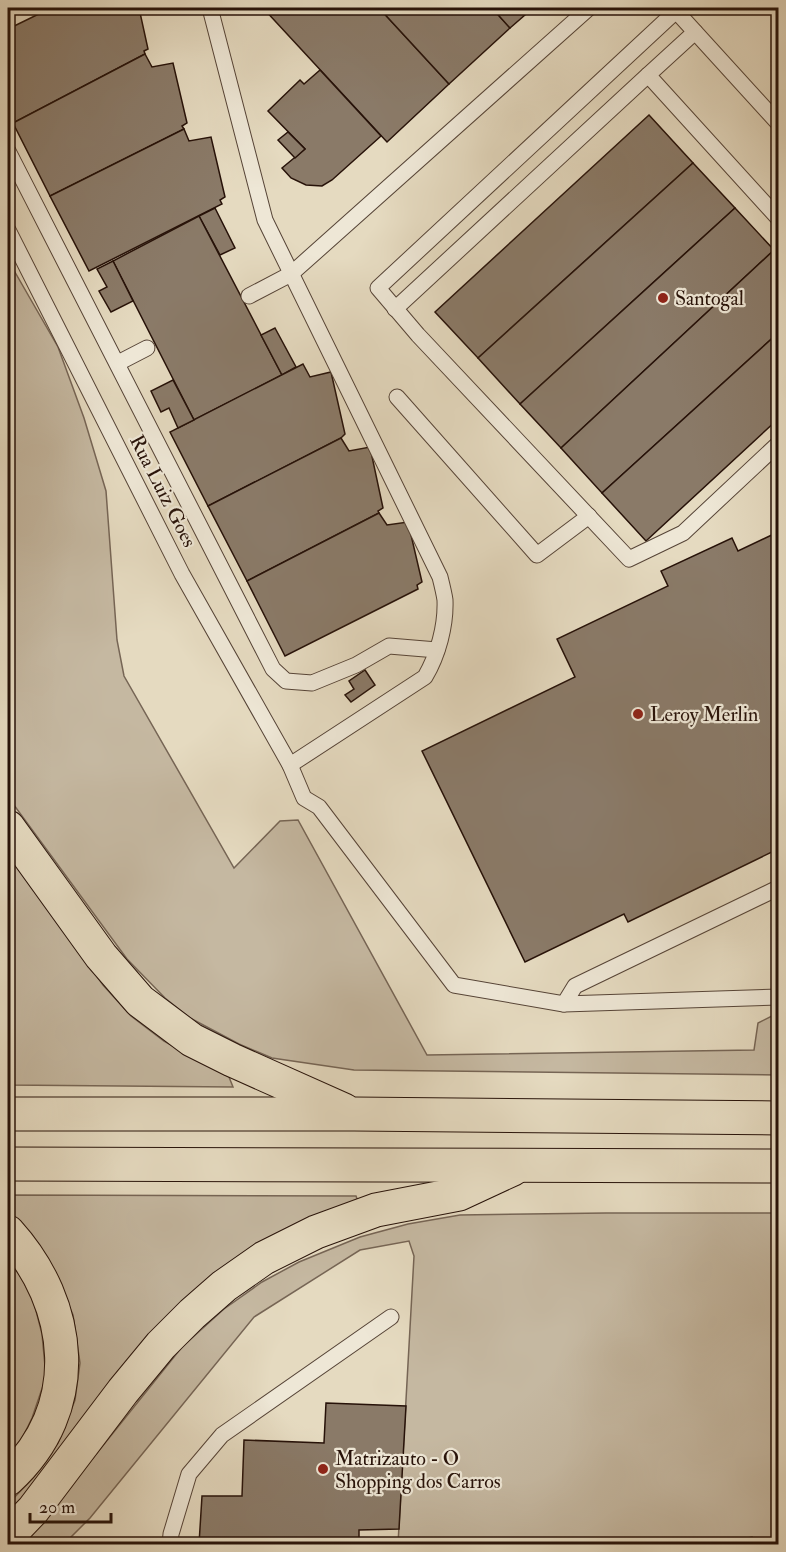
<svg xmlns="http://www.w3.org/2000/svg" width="786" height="1552" viewBox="0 0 786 1552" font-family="'IM FELL Double Pica',serif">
	<rect width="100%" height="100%" fill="#e5dac0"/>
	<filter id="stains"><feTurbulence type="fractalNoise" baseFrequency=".00333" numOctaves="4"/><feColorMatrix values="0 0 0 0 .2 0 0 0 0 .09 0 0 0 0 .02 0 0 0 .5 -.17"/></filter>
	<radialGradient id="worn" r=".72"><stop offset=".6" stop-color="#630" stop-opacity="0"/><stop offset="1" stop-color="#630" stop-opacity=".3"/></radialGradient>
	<g fill="#c5b8a1" stroke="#766555" stroke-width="1.5">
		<polygon points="8,260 58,347 84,418 106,491 117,640 124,676 234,868 280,821 298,820 427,1055 754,1050 758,1023 778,1013 778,1075 354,1070 272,1058 239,1044 190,1018 165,998 127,959 8,797"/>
		<polygon points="8,849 103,985 131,1016 164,1041 229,1077 233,1087 8,1085"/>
		<polygon points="8,1195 356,1196 359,1204 307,1222 70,1442 8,1514 8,1504 33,1478 58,1443 75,1400 80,1363 73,1315 51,1266 8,1211"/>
		<polygon points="606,1213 778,1213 778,1544 754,1544 752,1537 725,1544 398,1544 414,1256 409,1241 360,1250 254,1317 90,1518 64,1544 24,1544 182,1347 224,1309 262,1282 299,1262 360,1237 408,1224 460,1215"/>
		<polygon points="8,1261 19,1274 33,1299 42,1334 46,1377 32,1418 18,1447 8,1457"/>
	</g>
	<g fill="#8a7a68" stroke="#271209" stroke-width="1.5">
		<polygon points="51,8 139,8 148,49 144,51 145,54 13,123 8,113 8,29"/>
		<polygon points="263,8 379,8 449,84 387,142"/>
		<polygon points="379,8 492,8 510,28 449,84"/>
		<polygon points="492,8 533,8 510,28"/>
		<polygon points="145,54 152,67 173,63 187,123 182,126 184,129 50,196 13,123"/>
		<polygon points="320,70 381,136 332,180 322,186 306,185 291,178 282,168 305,149 268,111 300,80 304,84"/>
		<polygon points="649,115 693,163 478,358 435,312"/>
		<polygon points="184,129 189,141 211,137 225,197 220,200 222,204 89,271 50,196"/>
		<polygon points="288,132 305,149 295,158 278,140"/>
		<polygon points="693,163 735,208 520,404 478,358"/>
		<polygon points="215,208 235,248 220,255 199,216"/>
		<polygon points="735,208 774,250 561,448 520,404"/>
		<polygon points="199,216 282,375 194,420 113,261"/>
		<polygon points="774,250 778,255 778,333 602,493 561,448"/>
		<polygon points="113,261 133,301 111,312 99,291 107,287 97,269"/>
		<polygon points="275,328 296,367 282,375 261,335"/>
		<polygon points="778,333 778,419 646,541 602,493"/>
		<polygon points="303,364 310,377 331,372 345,434 341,438 208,506 170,432"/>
		<polygon points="173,380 194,420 178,428 169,408 161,412 151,391"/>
		<polygon points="341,438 349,451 370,447 383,508 378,511 379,513 247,581 208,506"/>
		<polygon points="379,513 387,525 408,522 422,582 417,585 418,589 285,656 247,581"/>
		<polygon points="778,532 778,849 628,922 624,914 525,962 422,751 575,677 557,639 668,586 661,571 732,538 738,551"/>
		<polygon points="365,670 375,685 351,702 345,695 354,689 349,681"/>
		<polygon points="326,1403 406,1406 399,1529 359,1530 359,1544 199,1544 202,1496 242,1496 244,1440 324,1443"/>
	</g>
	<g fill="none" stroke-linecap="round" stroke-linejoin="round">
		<defs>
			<g id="lane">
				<path d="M210,8L265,220L440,577C442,585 444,593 445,600C446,626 438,655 425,677L290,765"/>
				<polyline points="648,75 695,32"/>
				<polyline points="778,123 676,11 378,288 418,335 629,559 683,533 778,444"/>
				<polyline points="8,151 273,669 286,681 312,683 356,665 389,646 437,650"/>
				<polyline points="8,230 182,574 290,765 304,798 319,807 454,985 564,1004 778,997"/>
				<polyline points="249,296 291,274 589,8"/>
				<polyline points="395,309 648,75 778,218"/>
				<polyline points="118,363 147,348"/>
				<polyline points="397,397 537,555 589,516"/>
				<polyline points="564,1004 575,986 778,888"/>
				<polyline points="170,1544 171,1534 189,1474 222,1435 391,1317"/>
			</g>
			<g id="highway">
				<polyline points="8,827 101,956 140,1001 192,1040 232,1060 344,1110"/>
				<polyline points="8,1114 354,1114 778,1118"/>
				<polyline points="8,1164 778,1166"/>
				<path d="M8,1232C74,1305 85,1409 8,1479"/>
				<polyline points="8,1536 33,1510 123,1391 161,1345 192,1314 224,1286 264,1258 316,1232 376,1210 459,1194 513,1169"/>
			</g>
		</defs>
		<use href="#lane" stroke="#564437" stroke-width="17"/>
		<use href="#highway" stroke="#271209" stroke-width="35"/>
		<use href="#lane" stroke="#eee7d6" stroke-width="15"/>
		<use href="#highway" stroke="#e5dac0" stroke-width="33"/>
	</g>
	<g fill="#8f2418" stroke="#eee7d6" stroke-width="2">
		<circle cx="663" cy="298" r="6"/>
		<circle cx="638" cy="714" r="6"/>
		<circle cx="323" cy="1469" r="6"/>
	</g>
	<g text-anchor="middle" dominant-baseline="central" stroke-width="4.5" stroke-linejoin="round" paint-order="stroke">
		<g font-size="20" fill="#271209" stroke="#eee7d6" text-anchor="start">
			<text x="675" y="298">Santogal</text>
			<text x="650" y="714">Leroy Merlin</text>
			<text x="335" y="1458">Matrizauto - O<tspan x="335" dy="23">Shopping dos Carros</tspan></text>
		</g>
		<g font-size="20" fill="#271209" stroke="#eee7d6">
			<text transform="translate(163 491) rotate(63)">Rua Luiz Goes</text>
		</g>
	</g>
	<rect width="786" height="1552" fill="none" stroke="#e5dac0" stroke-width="30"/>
	<rect x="9" y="9" width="768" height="1534" fill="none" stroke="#271209" stroke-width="3"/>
	<rect x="15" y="15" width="756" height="1522" fill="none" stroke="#271209" stroke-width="1.5"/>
	<path d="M30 1513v9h81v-9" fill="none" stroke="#271209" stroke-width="3"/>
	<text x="39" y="1513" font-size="18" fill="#271209" stroke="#eee7d6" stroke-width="4.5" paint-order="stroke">20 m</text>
	<rect width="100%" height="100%" filter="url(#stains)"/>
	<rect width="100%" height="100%" fill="url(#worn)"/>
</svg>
